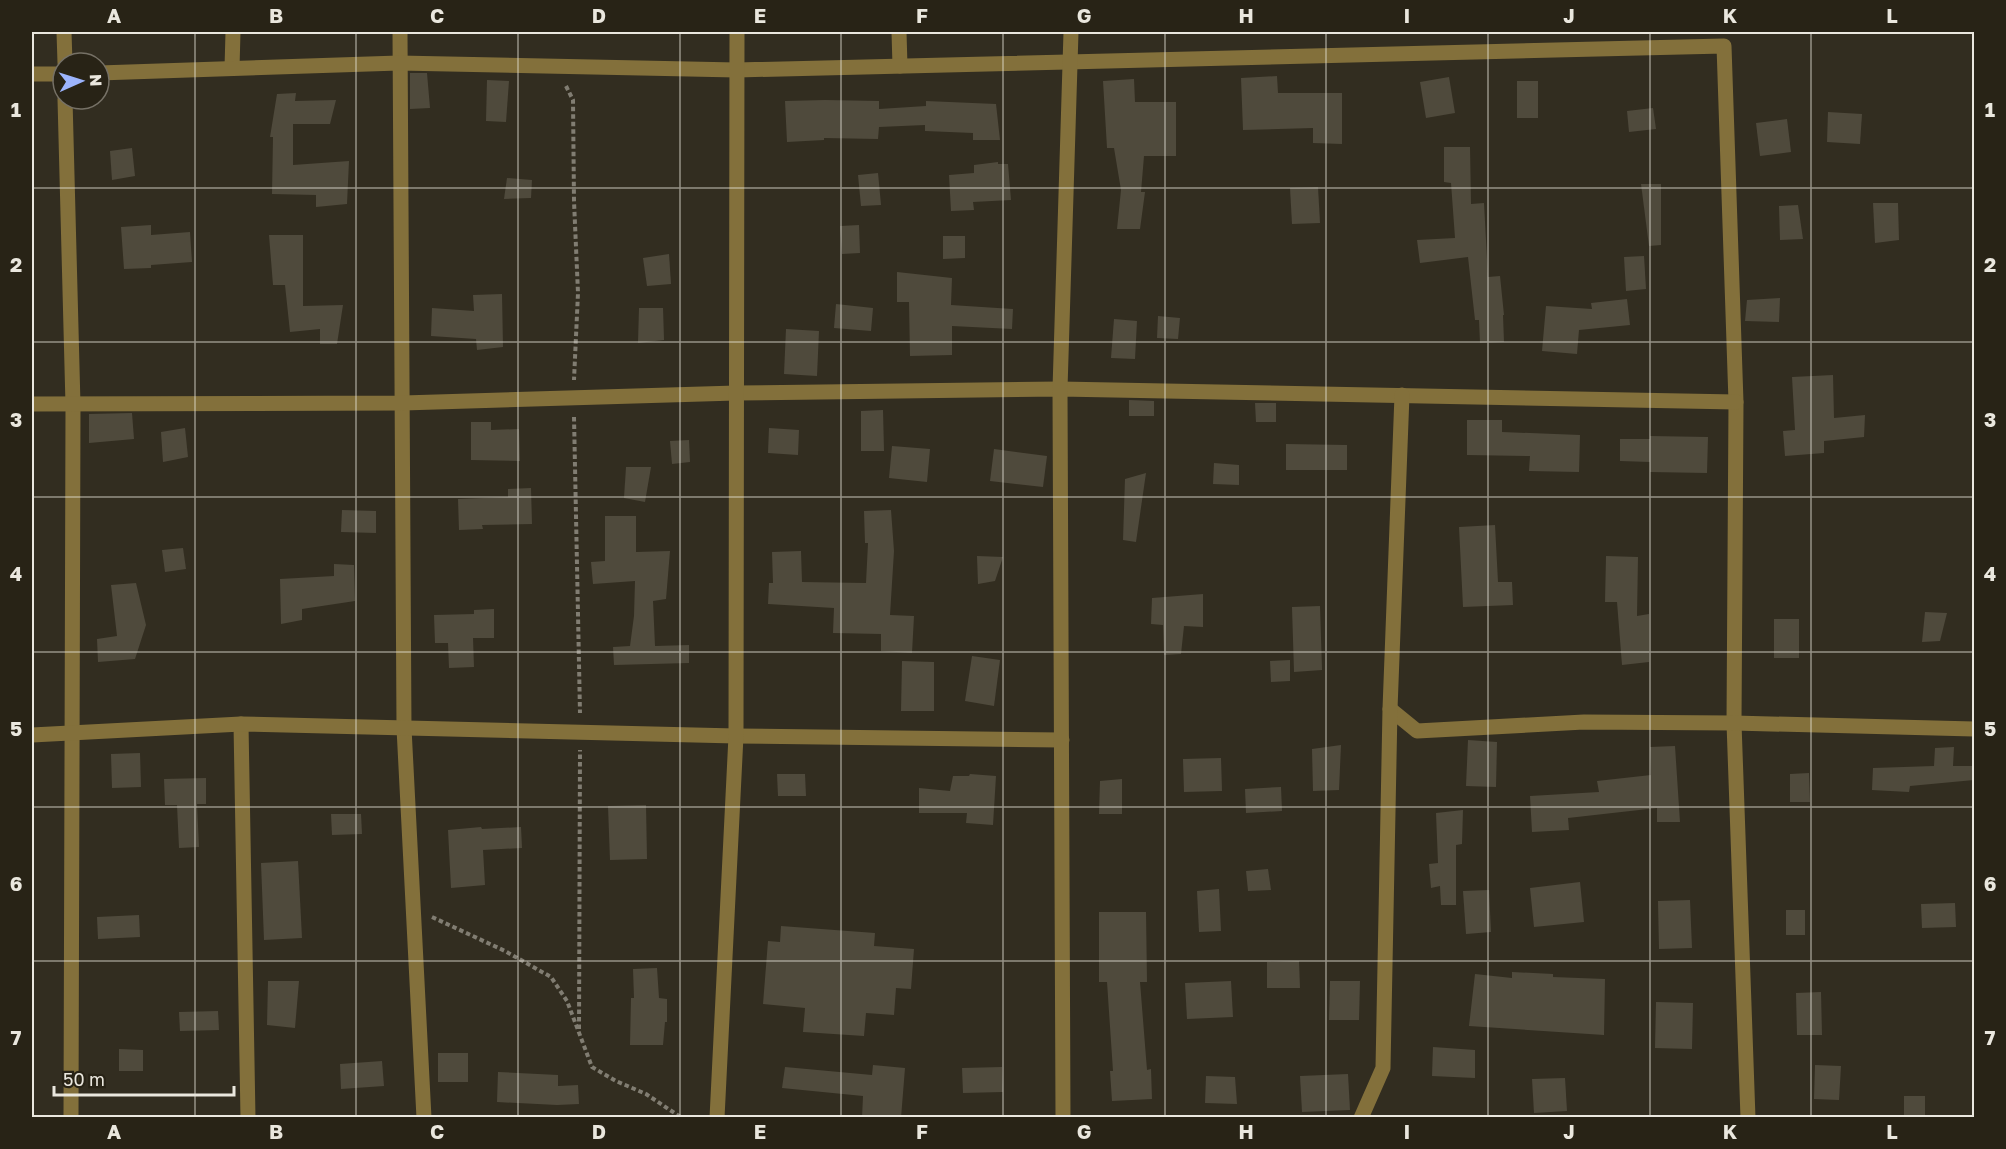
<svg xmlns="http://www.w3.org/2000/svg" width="2006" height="1149" viewBox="0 0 2006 1149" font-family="'Golos Text',sans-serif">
	<rect width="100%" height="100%" fill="#322d20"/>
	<g fill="#4f4a3c">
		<polygon points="410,73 427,73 430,108 410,109"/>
		<polygon points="1277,76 1278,93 1342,93 1342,144 1313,143 1313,128 1243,130 1241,78"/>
		<polygon points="1449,77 1455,113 1426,118 1420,82"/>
		<polygon points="1134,79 1135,102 1176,102 1176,156 1144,156 1141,192 1145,192 1140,229 1117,229 1121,190 1114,148 1107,148 1103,81"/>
		<polygon points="487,80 509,81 506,122 486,121"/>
		<rect x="1517" y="81" width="21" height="37"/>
		<polygon points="296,93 295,101 336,100 330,124 293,124 293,165 349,161 347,204 316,207 316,195 272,194 273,137 270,137 277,94"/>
		<polygon points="825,100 879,101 879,109 926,106 926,101 996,104 1000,140 973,140 973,133 925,131 925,125 879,127 878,139 824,138 824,140 787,142 785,101"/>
		<polygon points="1653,108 1656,129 1629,132 1627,111"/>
		<polygon points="1828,112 1862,114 1860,144 1827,142"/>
		<polygon points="1787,119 1791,152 1760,156 1756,123"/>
		<polygon points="1444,147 1470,147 1471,204 1484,203 1488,277 1500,276 1504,315 1503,315 1504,342 1480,343 1479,320 1475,320 1468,257 1420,263 1417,240 1455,238 1451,183 1444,182"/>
		<polygon points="132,148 135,176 112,180 110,151"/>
		<polygon points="998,162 998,164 1008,164 1011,200 973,202 974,210 951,211 949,175 974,173 974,165"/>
		<polygon points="878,173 881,205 861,206 858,175"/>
		<polygon points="507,178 532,180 531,198 504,199"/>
		<polygon points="1641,184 1661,184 1661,245 1649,246"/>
		<polygon points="1318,187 1320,223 1292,224 1290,188"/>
		<polygon points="1873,203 1898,203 1899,240 1875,243"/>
		<polygon points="1798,205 1803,239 1780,240 1779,206"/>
		<polygon points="151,225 151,235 190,232 192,262 151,265 151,268 124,269 121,227"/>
		<polygon points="859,225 860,253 842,254 840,226"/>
		<polygon points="269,235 303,235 303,306 343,305 337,344 320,344 320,329 290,332 285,285 273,285"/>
		<polygon points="943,236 965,236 965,258 943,259"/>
		<polygon points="669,254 671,284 647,286 643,258"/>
		<polygon points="1644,256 1646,289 1626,291 1624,257"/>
		<polygon points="897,272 952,278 951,305 1013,309 1012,329 952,326 952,355 910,356 909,302 897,302"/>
		<polygon points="502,294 503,347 477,350 476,339 431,336 432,308 474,311 473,295"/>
		<polygon points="1780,298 1779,322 1745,321 1747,300"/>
		<polygon points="1627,299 1630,325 1579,330 1577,354 1542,351 1546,306 1592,309 1591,303"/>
		<polygon points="836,304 873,308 871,331 834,328"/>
		<polygon points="639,308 663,308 664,340 638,343"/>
		<polygon points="1158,316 1180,318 1178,339 1157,338"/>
		<polygon points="1114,319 1137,321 1135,359 1111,358"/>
		<polygon points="786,329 819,331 817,376 784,374"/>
		<polygon points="1833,375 1834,418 1865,415 1864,437 1824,441 1824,453 1785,456 1783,431 1795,430 1792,377"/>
		<polygon points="1129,400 1154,401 1154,416 1129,416"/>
		<polygon points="1255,403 1276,403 1276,422 1256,422"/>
		<polygon points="883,410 884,451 861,451 861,411"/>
		<polygon points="132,413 134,439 89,443 89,414"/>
		<polygon points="1467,420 1502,420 1502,432 1580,435 1579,472 1529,471 1530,456 1467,455"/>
		<polygon points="471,422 491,422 491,430 519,429 520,461 471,460"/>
		<polygon points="185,428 188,457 163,462 161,432"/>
		<polygon points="769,428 799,430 798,455 768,453"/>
		<polygon points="1650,436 1708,437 1707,473 1650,472 1650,462 1620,461 1620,439 1650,439"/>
		<polygon points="689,440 690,462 672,464 670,441"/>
		<polygon points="1286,444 1347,445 1347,470 1286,470"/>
		<polygon points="892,446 930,449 927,482 889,478"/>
		<polygon points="994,449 1047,456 1043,487 990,481"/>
		<polygon points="1214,463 1239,465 1239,485 1213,484"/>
		<polygon points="626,467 651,467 645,502 624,498"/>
		<polygon points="1146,473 1136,542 1123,540 1125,479"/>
		<polygon points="531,488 532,524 482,525 483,529 459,530 458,499 508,497 508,489"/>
		<polygon points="342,510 376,511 376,533 341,532"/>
		<polygon points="891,510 894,551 890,615 914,616 912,653 881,651 881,634 833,633 834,608 768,604 769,583 773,583 772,552 801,551 802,582 866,583 868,543 865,543 864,511"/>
		<polygon points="605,516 636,516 636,552 670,551 666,599 653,601 655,646 689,645 689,663 614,665 613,647 630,646 634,616 635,581 593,584 591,562 605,561"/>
		<polygon points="1495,525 1498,582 1512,582 1513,605 1463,607 1459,527"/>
		<polygon points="183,548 186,569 165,572 162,550"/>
		<polygon points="977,556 1003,557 995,581 978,584"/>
		<polygon points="1606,556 1638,557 1637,616 1649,614 1649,662 1622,665 1617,602 1605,602"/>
		<polygon points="334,564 354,565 355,601 302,609 302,620 281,624 280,579 334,576"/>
		<polygon points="136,583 146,625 135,659 98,662 97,639 117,636 111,585"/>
		<polygon points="1203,594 1203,627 1184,626 1181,654 1164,655 1163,625 1151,624 1152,598"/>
		<polygon points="1320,606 1322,670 1294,672 1292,607"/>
		<polygon points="494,609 494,638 473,638 474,667 449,668 448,643 435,643 434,615 474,614 474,610"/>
		<polygon points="1925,612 1947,613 1940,641 1922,642"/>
		<rect x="1774" y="619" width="25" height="39"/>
		<polygon points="972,656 1000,660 994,706 965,701"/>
		<polygon points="1290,660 1290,681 1271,682 1270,661"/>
		<polygon points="902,661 934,662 934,711 901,711"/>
		<polygon points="1468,740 1497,742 1496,787 1466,786"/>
		<polygon points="1341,745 1339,790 1313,791 1312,749"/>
		<polygon points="1675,746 1680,822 1657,822 1657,808 1568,818 1569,830 1532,832 1530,796 1599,792 1597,781 1651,775 1650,747"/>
		<polygon points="1954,747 1953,766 1974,766 1974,780 1910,786 1909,792 1872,790 1873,768 1934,766 1935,748"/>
		<polygon points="140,753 141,787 112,788 111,754"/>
		<polygon points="1221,758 1222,791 1184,792 1183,759"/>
		<polygon points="1809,773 1810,802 1790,802 1790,774"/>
		<polygon points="777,774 805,774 806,796 778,796"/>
		<polygon points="970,774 996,776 993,825 966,823 967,813 919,813 919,788 950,791 953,776 969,776"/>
		<polygon points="206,778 206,804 197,804 199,847 179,848 177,805 165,805 164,779"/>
		<polygon points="1122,779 1122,814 1099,814 1100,781"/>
		<polygon points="1281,787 1282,811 1246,813 1245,789"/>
		<polygon points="646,805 647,859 610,860 608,806"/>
		<polygon points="1463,810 1462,844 1456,845 1456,905 1441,905 1440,886 1431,888 1429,864 1438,863 1436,813"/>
		<polygon points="331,814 361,814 362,834 332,835"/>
		<polygon points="481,827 482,829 521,827 522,848 483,850 485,885 451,888 448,830"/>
		<polygon points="298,861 302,938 264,940 261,863"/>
		<polygon points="1268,869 1271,890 1248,891 1246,871"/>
		<polygon points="1580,882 1584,922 1534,927 1530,888"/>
		<polygon points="1219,889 1221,931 1199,932 1197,891"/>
		<polygon points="1489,890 1491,932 1466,934 1463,891"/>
		<polygon points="1690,900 1692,948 1659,949 1658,901"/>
		<polygon points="1955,903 1956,927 1922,928 1921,904"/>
		<rect x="1786" y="910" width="19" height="25"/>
		<polygon points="1099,912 1146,912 1147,982 1140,982 1147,1070 1151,1069 1152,1099 1112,1101 1110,1071 1113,1071 1107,982 1099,982"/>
		<polygon points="139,915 140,937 98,939 97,917"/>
		<polygon points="781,926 875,933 874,946 914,949 911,989 896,988 894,1015 866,1013 864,1036 803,1032 805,1008 763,1004 768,941 780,942"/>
		<polygon points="1299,961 1300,988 1267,988 1267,962"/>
		<polygon points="657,968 659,998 667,999 667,1022 665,1022 663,1045 630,1045 631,998 634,998 633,969"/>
		<polygon points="1512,972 1553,974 1553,977 1605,979 1604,1035 1469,1026 1475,974 1512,978"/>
		<polygon points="268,981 299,981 295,1028 267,1025"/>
		<polygon points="1231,981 1233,1017 1187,1019 1185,983"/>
		<polygon points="1330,981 1360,981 1359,1020 1329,1020"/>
		<polygon points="1821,992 1822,1035 1797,1035 1796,993"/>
		<polygon points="1656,1002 1693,1003 1692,1049 1655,1048"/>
		<polygon points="218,1011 219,1030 180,1031 179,1012"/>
		<polygon points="1433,1047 1475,1050 1475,1078 1432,1076"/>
		<polygon points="119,1049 143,1050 143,1071 119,1071"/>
		<rect x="438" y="1053" width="30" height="29"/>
		<polygon points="382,1061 384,1086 341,1089 340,1064"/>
		<polygon points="873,1065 905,1068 901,1118 862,1118 863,1096 782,1088 785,1067 872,1075"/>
		<polygon points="1815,1065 1841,1066 1839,1100 1814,1099"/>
		<polygon points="1002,1067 1003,1092 963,1093 962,1068"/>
		<polygon points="498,1072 558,1075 558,1086 578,1085 579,1104 557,1105 497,1102"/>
		<polygon points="1348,1074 1350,1110 1302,1112 1300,1076"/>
		<polygon points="1206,1076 1235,1077 1237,1104 1205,1103"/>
		<polygon points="1565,1078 1567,1111 1534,1113 1532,1079"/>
		<rect x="1904" y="1096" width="21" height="22"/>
	</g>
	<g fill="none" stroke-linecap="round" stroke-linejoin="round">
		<g stroke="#817d72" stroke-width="4" stroke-dasharray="4.5 3" stroke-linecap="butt">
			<polyline points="566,86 573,100 574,201 578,293 574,380"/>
			<polyline points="574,417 580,713"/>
			<polyline points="432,917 505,951 551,977 567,1001 592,1067 616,1081 646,1094 682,1118"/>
			<polyline points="579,1029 580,750"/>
		</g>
		<g stroke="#83703b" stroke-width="15">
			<polyline points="64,32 65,63"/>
			<polyline points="400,32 404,728 424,1118"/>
			<polyline points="899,32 900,66"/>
			<polyline points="232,68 233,32"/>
			<polyline points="99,73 399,63 737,70 1724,46 1736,402 1734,723 1748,1118"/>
			<polyline points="32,74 63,74"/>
			<polyline points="65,99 73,405 71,1118"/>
			<polyline points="32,404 403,403 736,393 1060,389 1736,402"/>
			<polyline points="1390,709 1417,731 1584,722 1734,723 1974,729"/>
			<polyline points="241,724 248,1118"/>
			<polyline points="32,735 241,724 736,736 1062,740"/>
			<polyline points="717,1118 736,736 737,32"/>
			<polyline points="1063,1118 1060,389 1071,32"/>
			<polyline points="1361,1118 1383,1068 1390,709 1402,395"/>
		</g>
	</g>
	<path fill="none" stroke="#eae7de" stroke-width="1.5" stroke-opacity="0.55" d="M195,32V1118M356,32V1118M518,32V1118M680,32V1118M841,32V1118M1003,32V1118M1165,32V1118M1326,32V1118M1488,32V1118M1650,32V1118M1811,32V1118M32,188H1974M32,342H1974M32,497H1974M32,652H1974M32,807H1974M32,961H1974"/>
	<rect width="2006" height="1149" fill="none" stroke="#282316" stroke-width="66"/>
	<g transform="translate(81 81) rotate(87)"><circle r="28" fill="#282316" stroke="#767166" stroke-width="1.5"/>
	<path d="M0-4.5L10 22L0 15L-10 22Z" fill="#9cb4fd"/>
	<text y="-9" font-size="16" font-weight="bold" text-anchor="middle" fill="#eae7de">N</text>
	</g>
	<path d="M54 1086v9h180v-9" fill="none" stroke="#eae7de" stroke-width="3"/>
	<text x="63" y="1086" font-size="18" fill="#eae7de" stroke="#282316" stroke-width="4.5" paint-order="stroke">50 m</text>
	<rect x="33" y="33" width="1940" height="1083" fill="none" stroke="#eae7de" stroke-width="2"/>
	<g font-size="20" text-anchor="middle" font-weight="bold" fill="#eae7de">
		<text x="114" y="23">A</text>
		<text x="276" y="23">B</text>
		<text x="437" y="23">C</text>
		<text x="599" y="23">D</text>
		<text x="760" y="23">E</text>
		<text x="922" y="23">F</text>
		<text x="1084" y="23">G</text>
		<text x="1246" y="23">H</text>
		<text x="1407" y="23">I</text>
		<text x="1569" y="23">J</text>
		<text x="1730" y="23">K</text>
		<text x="1892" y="23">L</text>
		<text x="16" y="117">1</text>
		<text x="1990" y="117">1</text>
		<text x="16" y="272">2</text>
		<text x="1990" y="272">2</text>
		<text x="16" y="427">3</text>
		<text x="1990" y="427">3</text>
		<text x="16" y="581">4</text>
		<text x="1990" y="581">4</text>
		<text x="16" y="736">5</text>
		<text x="1990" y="736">5</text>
		<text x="16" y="891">6</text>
		<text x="1990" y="891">6</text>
		<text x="16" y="1045">7</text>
		<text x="1990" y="1045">7</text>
		<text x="114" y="1139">A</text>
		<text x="276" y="1139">B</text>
		<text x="437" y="1139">C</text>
		<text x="599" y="1139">D</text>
		<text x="760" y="1139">E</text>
		<text x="922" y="1139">F</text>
		<text x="1084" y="1139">G</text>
		<text x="1246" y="1139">H</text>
		<text x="1407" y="1139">I</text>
		<text x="1569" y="1139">J</text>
		<text x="1730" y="1139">K</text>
		<text x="1892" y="1139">L</text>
	</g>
</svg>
